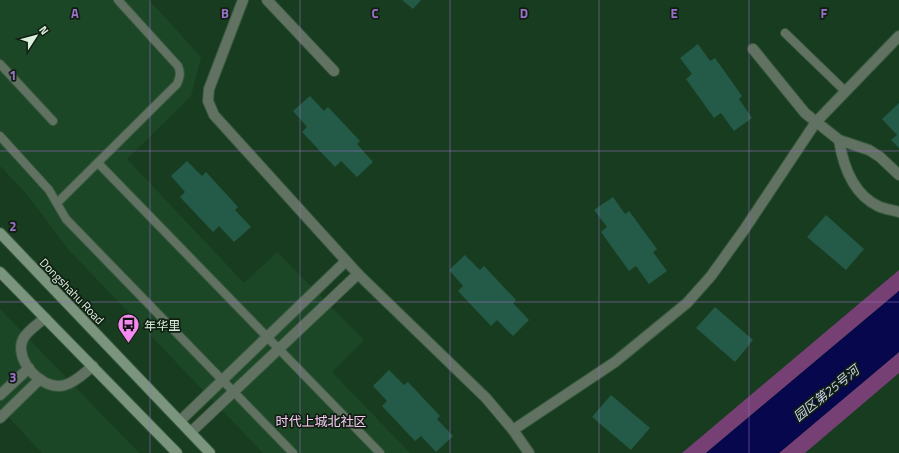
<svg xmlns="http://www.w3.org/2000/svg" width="899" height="453" viewBox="0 0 899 453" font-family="'Titillium Web','Noto Sans SC',sans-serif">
	<rect width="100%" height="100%" fill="#183c1f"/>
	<g fill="#1c4726">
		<polygon points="0,0 149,0 201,57 191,96 127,159 244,283 277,252 364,340 332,372 410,453 263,453 68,249 25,192 0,166"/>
		<polygon points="0,309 139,453 42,453 0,408"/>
	</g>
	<g fill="#764074">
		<polygon points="899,270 899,291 706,453 682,453"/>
		<polygon points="899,352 899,373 805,453 779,453"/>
	</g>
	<polygon fill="#06074c" points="899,291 899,352 779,453 706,453"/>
	<g fill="#245a48">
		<polygon points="402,0 421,0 413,9"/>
		<polygon points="698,44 710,61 715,58 742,96 739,99 752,118 734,131 721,113 714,118 686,79 692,74 680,58"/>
		<polygon points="310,96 324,111 328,107 360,141 357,144 373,162 357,177 341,161 335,167 302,132 307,127 293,111"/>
		<polygon points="899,103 899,148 891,140 897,135 882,119"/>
		<polygon points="187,161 202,176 206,172 238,207 235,210 251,227 234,242 219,226 213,232 180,197 185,192 171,176"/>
		<polygon points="613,197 625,214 629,211 657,249 653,252 667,271 649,284 636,266 629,271 601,232 607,227 594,210"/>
		<polygon points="826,215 864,249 846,270 807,237"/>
		<polygon points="465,255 480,270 484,266 516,300 513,303 529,320 513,336 497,320 491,326 458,291 463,286 449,270"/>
		<polygon points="715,307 753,340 735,362 696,328"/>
		<polygon points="389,370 404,385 408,382 440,416 437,419 453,436 436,452 421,436 415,441 382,406 387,401 373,386"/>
		<polygon points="611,395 650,428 631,450 592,417"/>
	</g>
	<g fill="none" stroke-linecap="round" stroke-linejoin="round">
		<defs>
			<g id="service">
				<polyline points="785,33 845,91"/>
				<polyline points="0,64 53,121"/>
				<polyline points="0,136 49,190 66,219 293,453"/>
				<polyline points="98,163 380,453"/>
				<path d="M57,203L177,84C180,77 181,73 178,66L118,0"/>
			</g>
			<g id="minor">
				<polyline points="243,0 209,89 208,101 214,115 358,274 486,398 513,430 529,453"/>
				<polyline points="267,0 334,71"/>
				<polyline points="753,49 805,113 839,140 869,150 880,157 899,175"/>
				<path d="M839,140C843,165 853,194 878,206C884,209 892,210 899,212"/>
				<path d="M45,318C38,324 27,331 23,339C13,361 44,392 65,385C76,382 84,373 93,366"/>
				<polyline points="0,395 29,368"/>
				<polyline points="0,418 40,379"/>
				<polyline points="180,421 346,261"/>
				<polyline points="513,430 615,362 687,303 711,276 744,230 816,122 899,36"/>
				<polyline points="191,432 358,274"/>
			</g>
			<g id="secondary">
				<polyline points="0,233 210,453"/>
				<polyline points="0,272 177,453"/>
			</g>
		</defs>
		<use href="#service" stroke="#37593d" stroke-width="10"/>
		<use href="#minor" stroke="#37593d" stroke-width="12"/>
		<use href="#secondary" stroke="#37593d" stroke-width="12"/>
		<use href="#service" stroke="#617263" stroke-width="8"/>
		<use href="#minor" stroke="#617263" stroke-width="10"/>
		<use href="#secondary" stroke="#7a947e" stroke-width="10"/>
	</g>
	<path fill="none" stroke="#9c70c9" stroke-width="1" stroke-opacity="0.55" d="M150,0V453M300,0V453M450,0V453M599,0V453M749,0V453M0,151H899M0,302H899"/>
	<defs>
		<symbol id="bus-pin" viewBox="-11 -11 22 30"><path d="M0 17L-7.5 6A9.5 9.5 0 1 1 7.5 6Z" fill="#f489f0" stroke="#101f12"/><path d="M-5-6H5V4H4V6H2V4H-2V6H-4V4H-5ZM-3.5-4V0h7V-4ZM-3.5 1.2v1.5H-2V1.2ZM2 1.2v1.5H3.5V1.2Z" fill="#111"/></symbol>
	</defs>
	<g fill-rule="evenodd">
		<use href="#bus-pin" x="116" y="312" width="25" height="34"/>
	</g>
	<g text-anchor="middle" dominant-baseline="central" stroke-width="3.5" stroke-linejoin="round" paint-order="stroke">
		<g font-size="12" fill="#daefdc" stroke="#101f12">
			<text transform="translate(72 291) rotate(46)">Dongshahu Road</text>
		</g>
		<g font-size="12" fill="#daefdc" stroke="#101f12" text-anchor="start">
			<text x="144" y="325">年华里</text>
		</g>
		<g font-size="13" font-style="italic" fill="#cad3ec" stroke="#101f12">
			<text transform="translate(826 393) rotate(-39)">园区第25号河</text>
		</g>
		<g font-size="13" fill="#facaf7" stroke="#101f12">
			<text x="321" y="421">时代上城北社区</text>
		</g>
	</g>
	<g font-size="13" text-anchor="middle" font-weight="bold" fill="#9c70c9" stroke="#101f12" stroke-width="3.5" stroke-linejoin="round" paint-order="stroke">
		<text x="75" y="18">A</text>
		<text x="225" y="18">B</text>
		<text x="375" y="18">C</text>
		<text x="524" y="18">D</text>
		<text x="674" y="18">E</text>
		<text x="824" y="18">F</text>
		<text x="13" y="80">1</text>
		<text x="13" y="231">2</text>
		<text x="13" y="382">3</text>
	</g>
	<g transform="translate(36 36) rotate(54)" stroke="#101f12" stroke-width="3" paint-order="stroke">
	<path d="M0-3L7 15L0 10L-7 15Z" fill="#daefdc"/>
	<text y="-6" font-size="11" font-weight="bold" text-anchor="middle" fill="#daefdc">N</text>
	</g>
</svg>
